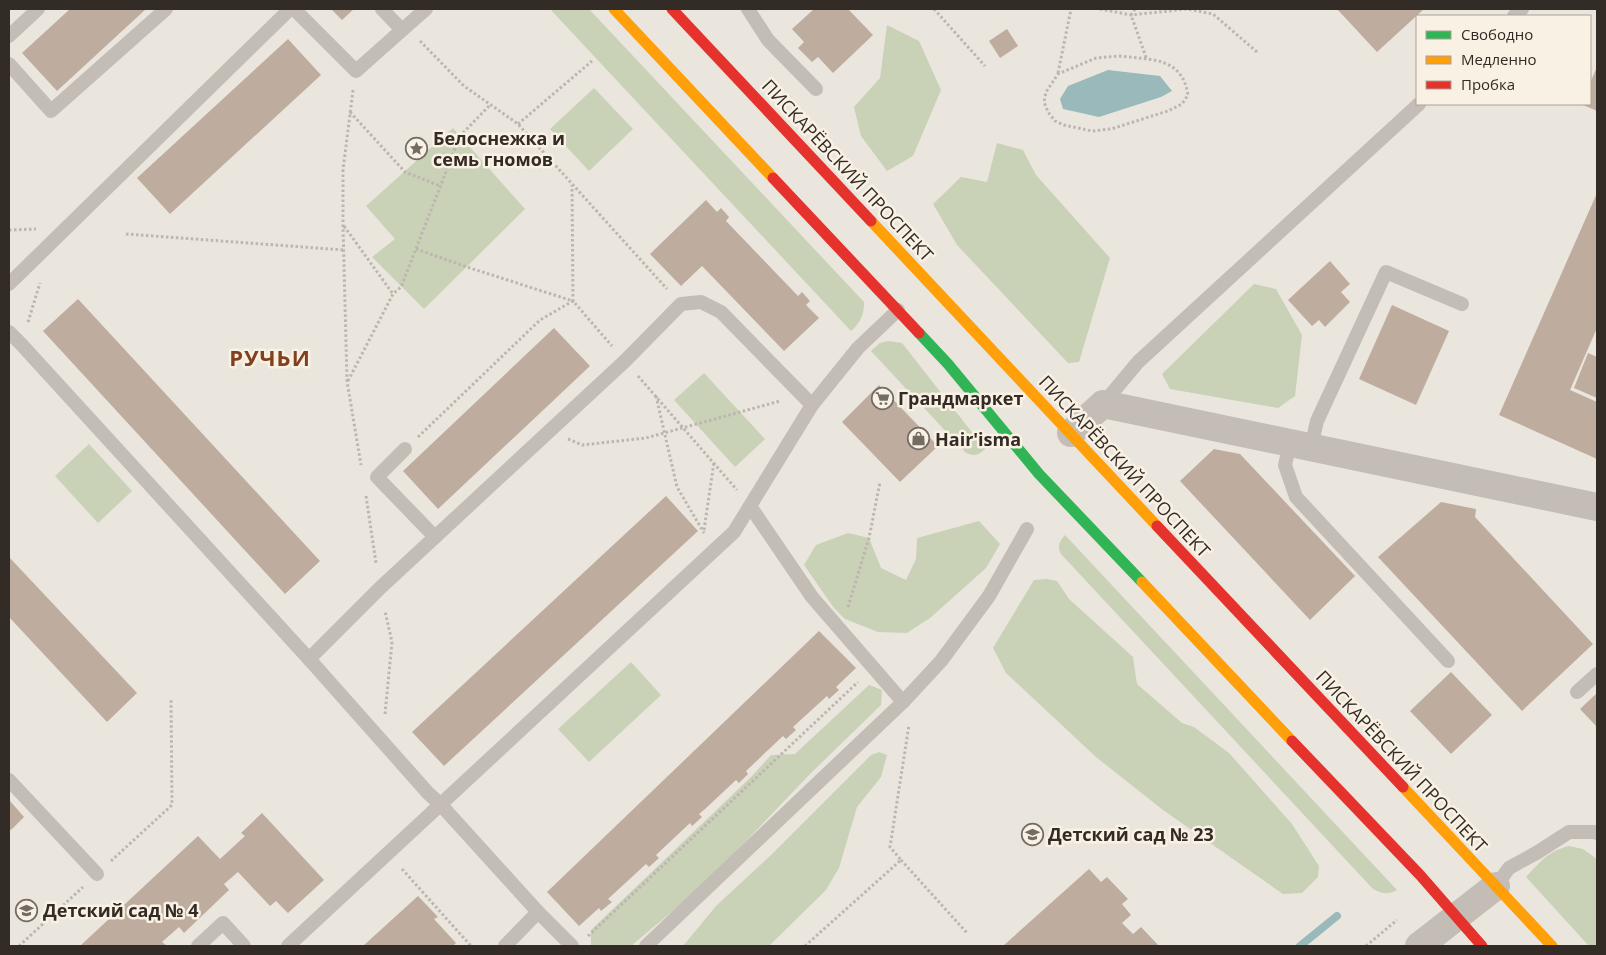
<svg xmlns="http://www.w3.org/2000/svg" width="1606" height="955" viewBox="0 0 1606 955" font-family="'Open Sans',sans-serif">
	<rect width="100%" height="100%" fill="#ebe6dd"/>
	<g fill="#c9d1b7">
		<path d="M550,9H589L864,302C864,315 861,322 851,331Z"/>
		<polygon points="887,25 919,41 941,90 913,156 887,171 861,136 854,107 880,78"/>
		<polygon points="594,88 633,129 589,171 550,129"/>
		<polygon points="453,128 525,209 424,309 372,257 395,239 366,206"/>
		<polygon points="997,143 1023,150 1036,175 1110,258 1079,362 1068,363 957,245 933,204 961,177 987,182"/>
		<polygon points="1254,284 1276,289 1302,335 1295,396 1278,408 1170,389 1162,374"/>
		<path d="M888,341L902,343L985,449C978,456 974,456 966,453L871,351L880,343Z"/>
		<polygon points="704,373 765,439 735,467 674,400"/>
		<polygon points="89,444 132,491 98,523 55,476"/>
		<polygon points="979,521 1000,544 986,568 930,618 907,633 878,632 845,619 834,608 804,565 816,545 848,533 869,538 881,568 906,580 916,559 917,538"/>
		<path d="M1065,535L1397,890C1388,895 1382,894 1373,889L1061,554C1057,546 1059,542 1065,535Z"/>
		<polygon points="1046,579 1057,581 1069,599 1133,657 1137,684 1182,723 1194,727 1229,753 1292,824 1319,866 1318,877 1302,893 1283,894 1163,810 1096,757 1006,673 993,648 1034,580"/>
		<polygon points="631,662 661,695 589,762 558,729"/>
		<polygon points="869,685 882,690 881,705 810,774 707,882 631,946 591,946 591,930 752,776 771,755 795,754"/>
		<polygon points="879,752 887,755 881,777 857,807 839,868 826,890 769,946 683,946 716,906 771,855 871,755"/>
		<path d="M1569,846L1583,849L1597,859V946H1589L1526,877C1540,862 1548,851 1569,846Z"/>
	</g>
	<polygon fill="#99b9bb" points="1108,70 1160,76 1172,91 1161,97 1099,117 1063,109 1060,99 1068,86"/>
	<g fill="none" stroke-linecap="round" stroke-linejoin="round">
		<polyline stroke="#99b9bb" stroke-width="8" points="1300,946 1337,916"/>
	</g>
	<g fill="#beac9f">
		<polygon points="70,9 146,9 57,91 22,53"/>
		<polygon points="331,9 354,9 342,20"/>
		<polygon points="814,9 848,9 873,35 833,73 818,57 812,62 798,48 804,42 792,29"/>
		<polygon points="1337,9 1424,9 1377,52"/>
		<polygon points="1007,29 1018,46 1000,58 989,41"/>
		<polygon points="288,39 321,75 170,214 137,178"/>
		<polygon points="1597,67 1597,111 1581,104 1590,104 1590,83"/>
		<polygon points="1597,193 1597,328 1570,390 1597,402 1597,459 1499,415"/>
		<polygon points="706,200 717,212 721,208 729,217 726,221 798,296 802,292 810,301 806,305 819,318 784,351 702,266 681,286 650,254"/>
		<polygon points="1330,261 1350,284 1341,292 1350,302 1325,327 1319,320 1312,326 1288,300"/>
		<polygon points="78,299 320,561 285,594 43,331"/>
		<polygon points="1392,305 1449,331 1416,405 1359,379"/>
		<polygon points="554,328 590,366 438,509 403,471"/>
		<polygon points="1588,353 1597,357 1597,398 1574,388"/>
		<polygon points="879,385 938,446 900,482 842,422"/>
		<polygon points="1214,449 1240,454 1355,576 1310,620 1180,481"/>
		<polygon points="666,496 698,531 444,766 412,732"/>
		<polygon points="1441,502 1476,509 1475,517 1593,644 1522,711 1378,557"/>
		<polygon points="9,557 137,693 107,722 9,617"/>
		<polygon points="819,631 856,668 836,687 839,690 829,699 827,696 793,727 796,730 786,739 783,736 746,771 748,774 739,783 736,780 705,809 699,814 702,817 692,826 690,823 656,855 659,858 649,867 646,864 608,899 612,902 601,911 599,908 579,926 547,892"/>
		<polygon points="1451,672 1492,715 1451,754 1410,711"/>
		<polygon points="1597,693 1597,727 1580,709"/>
		<polygon points="10,801 24,817 11,830 9,828"/>
		<polygon points="262,813 324,880 288,913 276,901 270,906 238,872 224,884 229,890 184,933 179,927 162,942 167,946 80,946 198,836 220,859 245,836 241,833"/>
		<polygon points="1089,869 1101,882 1107,877 1128,899 1122,904 1131,915 1122,923 1133,934 1141,927 1159,946 1003,946"/>
		<polygon points="418,896 438,917 434,919 456,943 453,946 363,946"/>
	</g>
	<g fill="none" stroke-linecap="round" stroke-linejoin="round">
		<g stroke="#bcb6af" stroke-width="3" stroke-dasharray="2.5 2.5" stroke-linecap="butt">
			<polyline points="934,9 985,66"/>
			<polyline points="1100,9 1131,15 1187,9 1213,14 1257,52"/>
			<polyline points="1135,9 1131,15 1147,60"/>
			<polyline points="420,41 464,86 518,124 667,289"/>
			<path d="M1119,56C1150,60 1182,56 1188,95L1182,104L1168,111L1111,129L1092,131L1064,125L1055,121L1048,112L1044,102L1046,92L1058,74L1096,58Z"/>
			<polyline points="1058,73 1071,9"/>
			<polyline points="353,90 343,170 343,226 347,381 361,465"/>
			<polyline points="350,112 405,172 440,186"/>
			<polyline points="518,124 592,61"/>
			<polyline points="344,226 393,294"/>
			<polyline points="9,230 36,229"/>
			<polyline points="126,234 344,250"/>
			<polyline points="416,249 467,267 573,301 572,185"/>
			<polyline points="28,322 40,283"/>
			<polyline points="638,376 737,490"/>
			<polyline points="348,381 393,294 401,287 460,136 490,105"/>
			<polyline points="656,396 677,487 704,533"/>
			<polyline points="418,437 540,320 573,301 612,346"/>
			<polyline points="568,439 582,445 646,438 780,401"/>
			<polyline points="366,496 376,563"/>
			<polyline points="704,530 714,462"/>
			<polyline points="848,607 869,538 880,482"/>
			<polyline points="385,714 392,642 385,611"/>
			<polyline points="901,860 967,933"/>
			<polyline points="111,861 172,805 171,698"/>
			<polyline points="402,869 471,946"/>
			<polyline points="588,936 858,682"/>
			<polyline points="19,946 83,887"/>
			<polyline points="805,946 901,860 890,847 909,725"/>
			<polyline points="1366,946 1397,920"/>
		</g>
		<g stroke="#c3bdb6" stroke-width="14">
			<polyline points="294,9 356,71 402,30"/>
			<polyline points="382,9 402,30 426,9"/>
			<polyline points="748,9 768,40 816,89"/>
			<polyline points="1514,16 1522,9"/>
			<polyline points="9,36 38,9"/>
			<polyline points="9,64 51,111 166,9"/>
			<polyline points="9,284 290,9"/>
			<polyline points="9,332 21,344 309,659 428,793 441,805 538,912 572,946"/>
			<polyline points="1103,404 1138,362 1419,104"/>
			<polyline points="1290,443 1285,465 1296,497 1448,661"/>
			<polyline points="1311,447 1317,421 1386,272 1462,304"/>
			<polyline points="405,449 377,477 435,537"/>
			<polyline points="750,506 812,597 903,702"/>
			<polyline points="309,659 380,588 625,361 681,304 701,302 721,312 812,405"/>
			<polyline points="1577,692 1597,674"/>
			<polyline points="9,780 97,874"/>
			<polyline points="1496,886 1509,868 1538,852 1569,832 1594,832 1597,833"/>
			<polyline points="198,946 223,923 244,946"/>
			<polyline points="288,946 734,532 812,405 858,348 898,310"/>
			<polyline points="505,946 538,912"/>
			<polyline points="646,946 903,702 941,661 989,596 1027,529"/>
		</g>
		<g stroke="#c3bdb6" stroke-width="28">
			<polyline points="1071,433 1103,404 1597,507"/>
			<polyline points="1419,946 1496,886"/>
		</g>
		<polyline stroke="#30b455" stroke-width="11" points="919,333 948,364 1039,474 1142,582"/>
		<g stroke="#ff9f0a" stroke-width="11">
			<polyline points="614,9 773,178"/>
			<polyline points="871,221 1157,526"/>
			<polyline points="1142,582 1292,741"/>
			<polyline points="1403,787 1552,946"/>
		</g>
		<g stroke="#e5322d" stroke-width="11">
			<polyline points="672,9 871,221"/>
			<polyline points="773,178 919,333"/>
			<polyline points="1157,526 1403,787"/>
			<polyline points="1292,741 1420,875 1482,946"/>
		</g>
	</g>
	<defs>
		<symbol id="sight-ring" viewBox="-11 -11 22 22"><circle r="9.5" fill="#f9f1e3" stroke="#736c65" stroke-width="1.5"/><path d="M0-6L1.8-2.2L6-1.7L2.9 1.2L3.7 5.4L0 3.3L-3.7 5.4L-2.9 1.2L-6-1.7L-1.8-2.2Z" fill="#736c65"/></symbol>
		<symbol id="supermarket-ring" viewBox="-11 -11 22 22"><circle r="9.5" fill="#f9f1e3" stroke="#736c65" stroke-width="1.5"/><path d="M-6-5.5h2.5l.6 2H6L4.5 2H-2.5L-4.4-4H-6ZM-1.5 3.2a1.3 1.3 0 1 0 .1 0ZM3 3.2a1.3 1.3 0 1 0 .1 0Z" fill="#736c65"/></symbol>
		<symbol id="shop-ring" viewBox="-11 -11 22 22"><circle r="9.5" fill="#f9f1e3" stroke="#736c65" stroke-width="1.5"/><path d="M-5-2.5h2.3a2.7 3.5 0 0 1 5.4 0H5L5.5 6h-11ZM-1.5-2.5h3a1.5 2.3 0 0 0-3 0Z" fill="#736c65"/></symbol>
		<symbol id="school-ring" viewBox="-11 -11 22 22"><circle r="9.5" fill="#f9f1e3" stroke="#736c65" stroke-width="1.5"/><path d="M0-5L7-2L0 1L-7-2ZM-4 1L0 2.5L4 1V4Q0 6-4 4Z" fill="#736c65"/></symbol>
	</defs>
	<g fill-rule="evenodd">
		<use href="#sight-ring" x="404" y="136" width="25" height="25"/>
		<use href="#supermarket-ring" x="870" y="386" width="25" height="25"/>
		<use href="#shop-ring" x="906" y="426" width="25" height="25"/>
		<use href="#school-ring" x="1020" y="822" width="25" height="25"/>
		<use href="#school-ring" x="14" y="898" width="25" height="25"/>
	</g>
	<g text-anchor="middle" dominant-baseline="central" stroke-width="5" stroke-linejoin="round" paint-order="stroke">
		<g font-size="18" font-weight="bold" fill="#332b25" stroke="#f9f1e3" text-anchor="start">
			<text x="433" y="138">Белоснежка и<tspan x="433" dy="21">семь гномов</tspan></text>
			<text x="898" y="398">Грандмаркет</text>
			<text x="935" y="439">Hair'isma</text>
			<text x="1048" y="834">Детский сад № 23</text>
			<text x="43" y="910">Детский сад № 4</text>
		</g>
		<g font-size="18" fill="#332b25" stroke="#f9f1e3">
			<text transform="translate(848 170) rotate(47)">ПИСКАРЁВСКИЙ ПРОСПЕКТ</text>
			<text transform="translate(1125 466) rotate(47)">ПИСКАРЁВСКИЙ ПРОСПЕКТ</text>
			<text transform="translate(1402 761) rotate(47)">ПИСКАРЁВСКИЙ ПРОСПЕКТ</text>
		</g>
		<g font-size="22" font-weight="bold" letter-spacing="1" fill="#82401f" stroke="#f9f1e3">
			<text x="270" y="357">РУЧЬИ</text>
		</g>
	</g>
	<rect width="1606" height="955" fill="none" stroke="#332b25" stroke-width="20"/>
	<rect x="1416" y="15" width="175" height="90" fill="#f9f1e3" stroke="#aaa297"/>
	<rect x="1426" y="31" width="25" height="8" fill="#30b455" stroke="#aaa297"/>
	<text x="1461" y="40" font-size="15" fill="#332b25">Свободно</text>
	<rect x="1426" y="56" width="25" height="8" fill="#ff9f0a" stroke="#aaa297"/>
	<text x="1461" y="65" font-size="15" fill="#332b25">Медленно</text>
	<rect x="1426" y="81" width="25" height="8" fill="#e5322d" stroke="#aaa297"/>
	<text x="1461" y="90" font-size="15" fill="#332b25">Пробка</text>
</svg>
